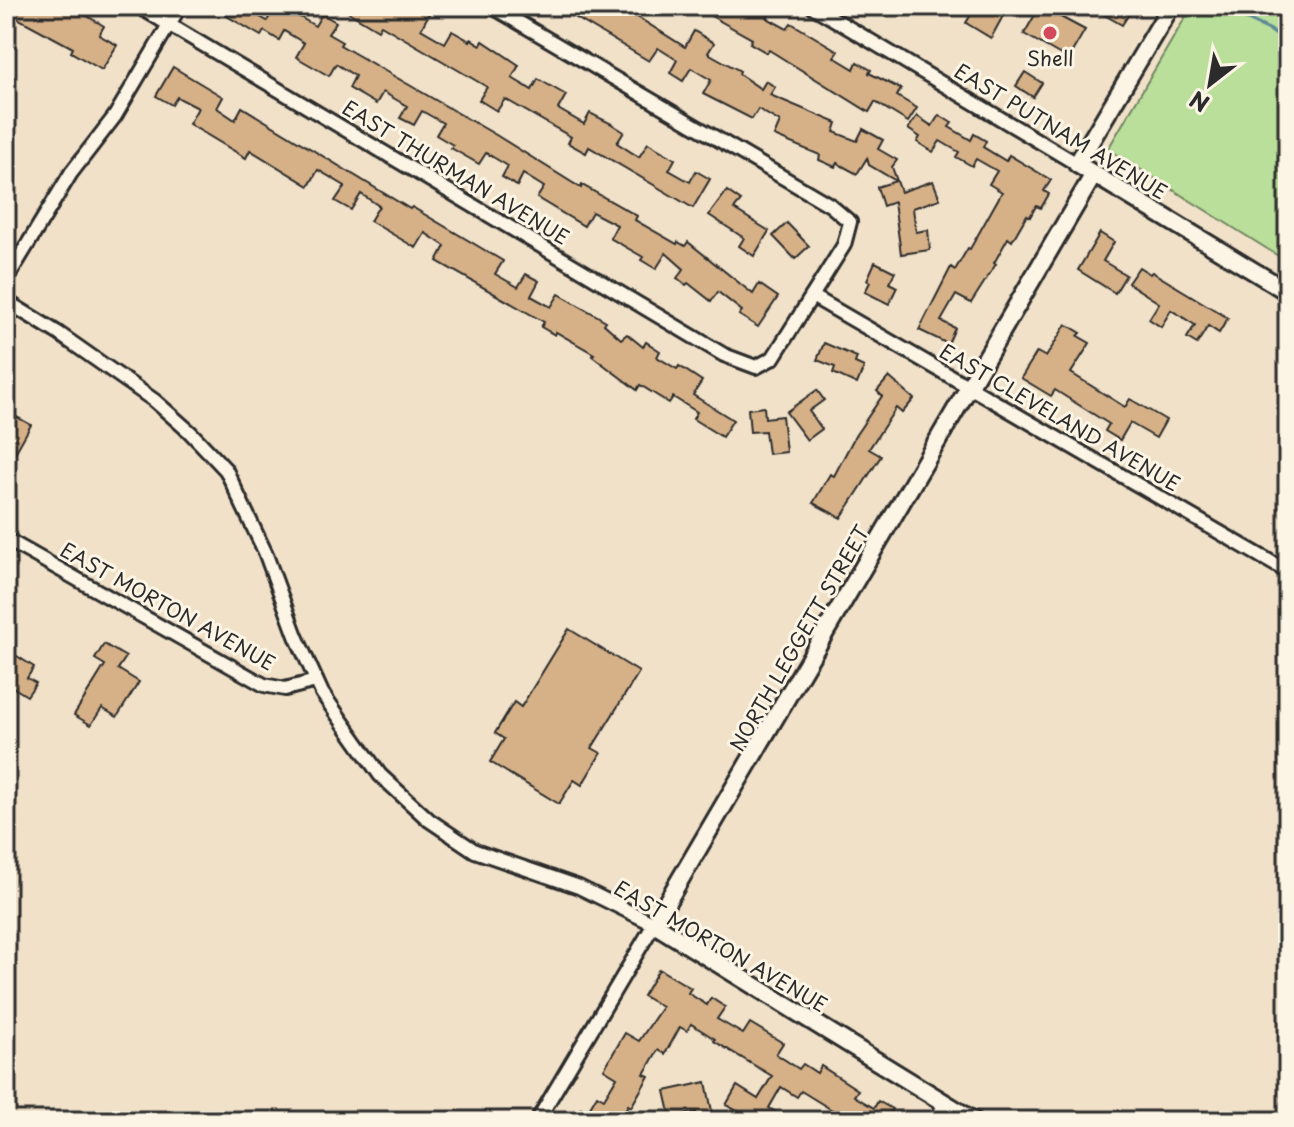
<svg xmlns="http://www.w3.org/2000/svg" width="1294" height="1127" viewBox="0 0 1294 1127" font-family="'Playpen Sans',sans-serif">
	<rect width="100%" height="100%" fill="#f1e1c9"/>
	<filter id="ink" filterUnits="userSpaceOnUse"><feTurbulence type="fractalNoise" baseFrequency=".0125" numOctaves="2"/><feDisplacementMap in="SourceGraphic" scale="16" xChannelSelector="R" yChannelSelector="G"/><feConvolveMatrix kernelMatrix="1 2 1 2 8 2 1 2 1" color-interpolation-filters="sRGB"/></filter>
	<g filter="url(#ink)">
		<polygon fill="#b9df9a" stroke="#728562" stroke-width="2" points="1192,6 1288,6 1288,262 1108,149"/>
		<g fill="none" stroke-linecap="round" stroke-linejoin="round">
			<polyline stroke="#5f8b98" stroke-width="4" points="1219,6 1270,30 1288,43"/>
		</g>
		<g fill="#d6b188" stroke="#2b2b2b" stroke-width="2">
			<polygon points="6,6 61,6 70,11 72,7 104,26 99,35 117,45 102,70 71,52 73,48 6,12"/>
			<polygon points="232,6 242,6 267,21 276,6 281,6 315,26 322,14 336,22 328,34 342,42 340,45 496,135 581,188 582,185 637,216 635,220 677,244 678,242 685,246 688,242 753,294 759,284 778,297 758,327 739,315 742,311 718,292 711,301 688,283 686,285 677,278 684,269 666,253 656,269 641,260 643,257 610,238 617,225 592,212 584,226 537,198 544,187 523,174 517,186 502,177 508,166 486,153 479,164 451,148 453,145 436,135 443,123 422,111 414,125 400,118 407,106 383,92 376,104 349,88 355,76 336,64 329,76 296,57 304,43 284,31 279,40 264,31 261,36 227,16"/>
			<polygon points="338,6 415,6 429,14 421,29 445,43 452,31 470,41 471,39 481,45 483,41 519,65 512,78 532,90 538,79 566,95 558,109 584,124 590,113 610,123 624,132 617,143 639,157 648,143 675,159 669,170 690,182 696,171 710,179 693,208 589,147 586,153 568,143 571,137 505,99 497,111 479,100 487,87 381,25 378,30"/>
			<polygon points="556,6 620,6 685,47 694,31 714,43 708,53 740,71 739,74 761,89 766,81 775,87 770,95 837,123 834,132 857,141 863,129 883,140 878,149 897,160 892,167 901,192 933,181 940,199 913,208 916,232 928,230 930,250 901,254 894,202 883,206 877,187 896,181 869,165 867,158 857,174 837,163 835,167 819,160 820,155 774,136 780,122 758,109 752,119 703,94 711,80 691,68 683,81 670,73 677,60 658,48 649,61"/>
			<polygon points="717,6 761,6 771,12 767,18 787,29 791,23 838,51 834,57 854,69 857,62 871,70 869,73 901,89 897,96 917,108 908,122 875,102 869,112 769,50 767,53 750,43 752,39 711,16"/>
			<polygon points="976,6 985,6 1003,16 991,38 966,23"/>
			<polygon points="1040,6 1085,30 1068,59 1024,34"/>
			<polygon points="1089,6 1134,6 1122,25"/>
			<polygon points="173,67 223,97 217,108 235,120 242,107 410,209 412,207 503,261 495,274 518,287 526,274 539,281 531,296 551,307 559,294 606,321 604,324 621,339 627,334 643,347 646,342 660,351 657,357 677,369 679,366 702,381 693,395 733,420 722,437 693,419 697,412 673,397 669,403 640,385 637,390 592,356 594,354 556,332 555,335 541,327 544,322 437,261 445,246 425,233 416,248 370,221 379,206 361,194 351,210 335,201 345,186 318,170 309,186 250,150 246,158 189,124 198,108 177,97 172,105 156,96"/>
			<polygon points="1025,72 1042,83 1033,97 1016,86"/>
			<polygon points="939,115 952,123 949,127 971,140 974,134 986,141 983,147 1006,161 1009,155 1051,180 1044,191 1049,194 1041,208 1036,206 1030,217 1027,215 1012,241 1008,238 994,263 996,264 971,303 956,295 941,321 955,328 948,344 919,330 951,267 955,270 968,248 970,249 1002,192 989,184 997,171 976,159 972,166 956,157 959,152 940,141 933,152 917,142 920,137 908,129 917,116 932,126"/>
			<polygon points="727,191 741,201 734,209 769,231 754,256 739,246 744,238 709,215"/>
			<polygon points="787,223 809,246 795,259 773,236"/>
			<polygon points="1100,233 1114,242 1103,261 1126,275 1115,293 1078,270"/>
			<polygon points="875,262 895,272 889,283 897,287 889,304 865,292 870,282 867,280"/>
			<polygon points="1139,267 1150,274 1152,272 1228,318 1219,333 1208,326 1197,344 1187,338 1195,325 1171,310 1161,327 1149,319 1159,303 1128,283"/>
			<polygon points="1066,324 1081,333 1078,336 1090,343 1071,373 1125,407 1130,399 1166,420 1156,438 1130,423 1120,440 1105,431 1109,424 1055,390 1051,396 1021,378 1037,352 1046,357"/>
			<polygon points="824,343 857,357 855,363 864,367 857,384 833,373 835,367 817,360"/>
			<polygon points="889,377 914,399 902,413 896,408 869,449 881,456 841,518 813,503 830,474 834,476 855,436 882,396 877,391"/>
			<polygon points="817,390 824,400 809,411 822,429 807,440 786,412"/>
			<polygon points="764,407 765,418 782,416 786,452 768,454 765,431 750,432 748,409"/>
			<polygon points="6,411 31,425 6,469"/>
			<polygon points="569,629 639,672 592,748 601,753 582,785 574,780 559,804 490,762 504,739 495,733 514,702 521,707"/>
			<polygon points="104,644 126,657 118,669 139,682 117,717 102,708 91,725 74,715 105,665 95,659"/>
			<polygon points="6,649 34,667 27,678 36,683 27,696 6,683"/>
			<polygon points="659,969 691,988 688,993 707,1005 711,998 725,1007 717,1019 743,1034 750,1023 783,1043 776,1054 799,1069 803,1064 817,1073 821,1066 858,1090 854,1096 874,1108 878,1101 892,1109 885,1121 850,1121 801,1091 797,1097 781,1087 769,1108 791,1121 741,1121 745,1115 726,1105 737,1086 758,1099 772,1076 714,1041 715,1039 691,1024 687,1031 680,1027 665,1054 658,1050 644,1074 649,1076 631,1107 628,1105 619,1121 573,1121 581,1108 587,1112 597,1095 604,1099 617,1077 604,1069 625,1033 639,1041 662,1007 643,996"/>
			<polygon points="706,1082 714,1121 698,1121 696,1112 671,1117 665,1091"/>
		</g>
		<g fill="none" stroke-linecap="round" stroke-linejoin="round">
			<defs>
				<g id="minor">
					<polyline points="138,6 724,355 756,367 773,358 844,245 850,222 830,205 491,6"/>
					<polyline points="812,6 1077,164"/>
					<polyline points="6,280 71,173 115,116 180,6"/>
					<polyline points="812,296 1288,572"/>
					<polyline points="6,301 58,333 155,401 190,432 226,470 265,552 296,636 322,693 380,775 429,820 475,851 579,887 654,924 537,1121"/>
					<polyline points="6,539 264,685 285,689 316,681"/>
					<polyline points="935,1121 946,1103"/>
				</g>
				<g id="tertiary">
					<polyline points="1171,6 1077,164 1288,292"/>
					<polyline points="974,1121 654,924 1094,174"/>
				</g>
			</defs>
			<use href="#minor" stroke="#2b2b2b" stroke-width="18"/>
			<use href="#tertiary" stroke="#2b2b2b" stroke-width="22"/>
			<use href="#minor" stroke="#fcf5e5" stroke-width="12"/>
			<use href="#tertiary" stroke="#fcf5e5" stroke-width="16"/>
		</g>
	</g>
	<circle fill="#d1495b" stroke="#fcf5e5" stroke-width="3" cx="1050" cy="33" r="8"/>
	<g text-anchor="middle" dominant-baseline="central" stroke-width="6" stroke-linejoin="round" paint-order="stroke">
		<g font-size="20" fill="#2b2b2b" stroke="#fcf5e5">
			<text x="1050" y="58">Shell</text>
		</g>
		<g font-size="20" fill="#2b2b2b" stroke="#fcf5e5">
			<text transform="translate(1061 131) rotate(31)">EAST PUTNAM AVENUE</text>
			<text transform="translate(456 172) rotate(31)">EAST THURMAN AVENUE</text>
			<text transform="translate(1060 417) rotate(30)">EAST CLEVELAND AVENUE</text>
			<text transform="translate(168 606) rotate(29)">EAST MORTON AVENUE</text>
			<text transform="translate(799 638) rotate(-60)">NORTH LEGGETT STREET</text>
			<text transform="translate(721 946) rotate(30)">EAST MORTON AVENUE</text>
		</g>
	</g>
	<rect width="1294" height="1127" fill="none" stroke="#fcf5e5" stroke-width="32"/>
	<rect x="16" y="16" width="1262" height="1095" fill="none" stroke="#2b2b2b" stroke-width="3" filter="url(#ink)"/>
	<g transform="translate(1210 84) rotate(211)" stroke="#fcf5e5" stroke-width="6" paint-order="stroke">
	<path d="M0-6L14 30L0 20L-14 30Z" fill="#2b2b2b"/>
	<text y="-12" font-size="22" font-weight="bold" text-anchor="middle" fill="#2b2b2b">N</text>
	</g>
</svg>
